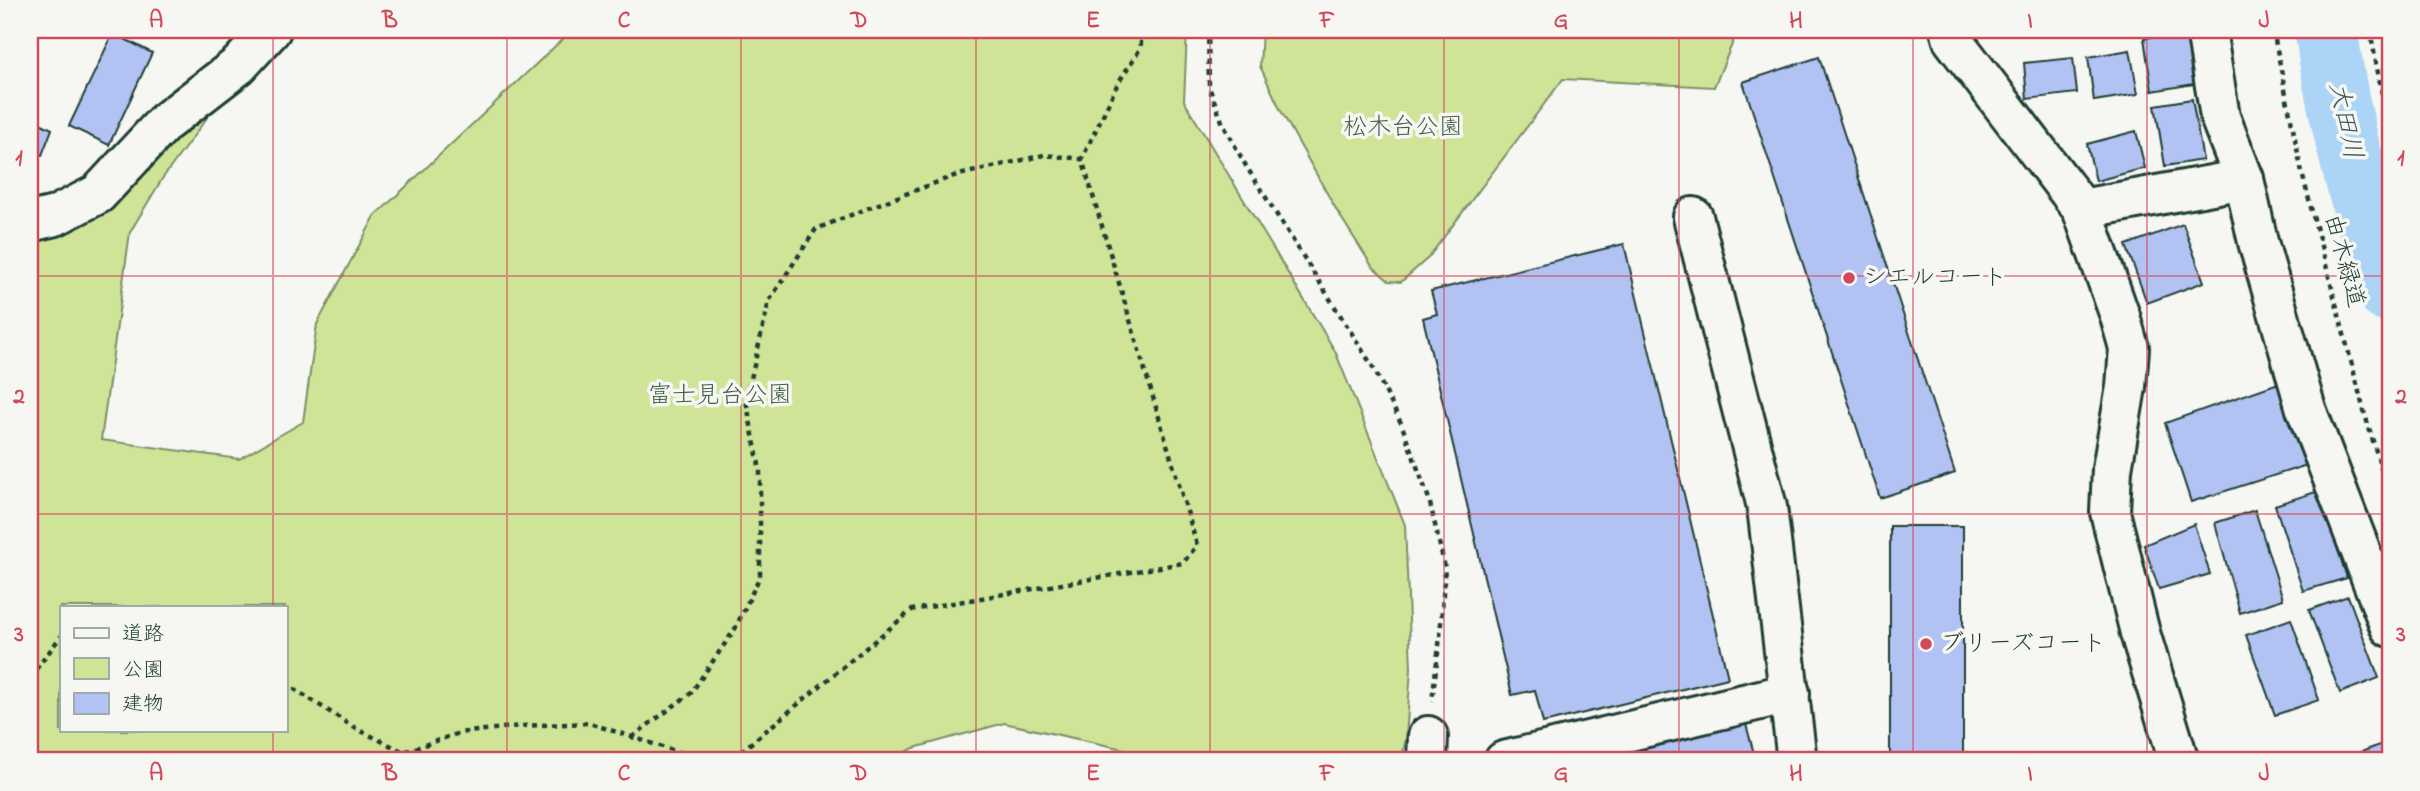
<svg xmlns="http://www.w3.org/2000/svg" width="2420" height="791" viewBox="0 0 2420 791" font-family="'Indie Flower','Klee One',sans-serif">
	<rect width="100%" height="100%" fill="#f6f6f2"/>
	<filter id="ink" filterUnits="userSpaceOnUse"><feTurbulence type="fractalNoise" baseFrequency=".0143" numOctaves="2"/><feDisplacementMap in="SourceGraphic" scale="14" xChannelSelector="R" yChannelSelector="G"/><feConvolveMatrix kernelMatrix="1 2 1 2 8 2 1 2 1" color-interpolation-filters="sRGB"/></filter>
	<g filter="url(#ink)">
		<g fill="#d0e498" stroke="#789066" stroke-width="2" fill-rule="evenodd">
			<path d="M569,30H1187L1184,101L1335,351L1405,525L1411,668L1406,738L1401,761H1171L1165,758L1004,723L914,748L888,761H30V223L231,85L162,179L130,232L101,440L239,459L303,422L317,324L375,216L567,35ZM61,607H285V730H61Z"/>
			<polygon points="1262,30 1738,30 1714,87 1563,79 1428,258 1401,282 1389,281 1372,266 1337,211 1281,111 1260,66"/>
		</g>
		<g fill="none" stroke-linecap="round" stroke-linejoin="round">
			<path stroke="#abd4f6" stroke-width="63" d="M2326,30C2338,119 2362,207 2390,292"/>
		</g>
		<g fill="#b2c3f3" stroke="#1f3d34" stroke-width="2">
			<polygon points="2186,32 2194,84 2152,91 2144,38"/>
			<polygon points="113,33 152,53 109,145 69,126"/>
			<polygon points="2130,50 2138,94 2094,101 2088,57"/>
			<polygon points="1819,57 1955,473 1880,498 1743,82"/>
			<polygon points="2073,58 2077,93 2027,99 2024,63"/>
			<polygon points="2192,99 2203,160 2165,166 2155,105"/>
			<polygon points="30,118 52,129 42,155 30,148"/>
			<polygon points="2136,131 2145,168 2096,181 2087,144"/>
			<polygon points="30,162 39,167 30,182"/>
			<polygon points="2183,224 2204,282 2147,303 2126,245"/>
			<polygon points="1624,244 1728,678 1543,723 1535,690 1512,695 1423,318 1437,314 1431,291"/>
			<polygon points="2284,381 2307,465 2191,502 2165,423"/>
			<polygon points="2319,491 2347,578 2303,591 2275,505"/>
			<polygon points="2255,510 2283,599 2240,613 2215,523"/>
			<polygon points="2194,524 2210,574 2159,589 2144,545"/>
			<rect x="1890" y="526" width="73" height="235"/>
			<polygon points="2348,596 2379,678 2340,693 2309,610"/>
			<polygon points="2291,619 2319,700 2275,715 2246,635"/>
			<polygon points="1744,717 1756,761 1575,761"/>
			<polygon points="2390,741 2390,761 2338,761"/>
		</g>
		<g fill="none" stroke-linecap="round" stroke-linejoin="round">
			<defs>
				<g id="street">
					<polyline points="1950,30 1953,40 2082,209 2120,316 2129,348 2126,387 2112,469 2110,512 2140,633 2179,761"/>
					<polyline points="2206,30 2220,117 2244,179 2258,242 2306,409 2390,627"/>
					<polyline points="2082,209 2244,179"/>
					<polyline points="1693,217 1767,507 1797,761"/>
					<polyline points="30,222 55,216 98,194 164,123 239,65 271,30"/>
					<polyline points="1427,761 1428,736"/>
					<polyline points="1504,761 1790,693"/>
				</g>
			</defs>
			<use href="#street" stroke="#1f3d34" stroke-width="44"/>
			<g stroke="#1f3d34" stroke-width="4.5" stroke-dasharray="5 5" stroke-linecap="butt">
				<polyline points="1208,30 1209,87 1223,124 1246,166 1373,367 1401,423 1429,499 1445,568 1440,637 1432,701"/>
				<polyline points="2273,30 2302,173 2364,411 2390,498"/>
				<polyline points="2370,30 2390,137"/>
				<polyline points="30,677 61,636"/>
				<polyline points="285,683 355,728 404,752"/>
				<polyline points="632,737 691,693 735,629 760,576 760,470 746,400 769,301 816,229 876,205 954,176 1044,155 1082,159"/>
				<polyline points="388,761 404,752 459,733 520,726 589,723 706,761"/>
				<polyline points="713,761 739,753 912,610 1183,563 1197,545 1082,159 1118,83 1140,49 1143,30"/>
			</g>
			<use href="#street" stroke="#f6f6f2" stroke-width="38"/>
		</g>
	</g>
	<path fill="none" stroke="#d1495b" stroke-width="2" stroke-opacity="0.55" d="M273,30V607M507,30V761M741,30V761M976,30V761M1210,30V761M1444,30V761M1679,30V761M1913,30V761M2147,30V761M30,276H2390M30,514H2390M273,730V761"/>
	<g fill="#d1495b" stroke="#f6f6f2" stroke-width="2.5">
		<circle cx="1849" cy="278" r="7"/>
		<circle cx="1926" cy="644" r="7"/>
	</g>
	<g text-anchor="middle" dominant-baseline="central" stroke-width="7" stroke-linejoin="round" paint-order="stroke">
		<g font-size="24" fill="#425e48" stroke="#f6f6f2">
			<text x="1403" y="128">松木台公園</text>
			<text x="720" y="396">富士見台公園</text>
		</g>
		<g font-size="24" fill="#1f3d34" stroke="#f6f6f2">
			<text transform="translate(2343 261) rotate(75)">由木緑道</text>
		</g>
		<g font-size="24" fill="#1f3d34" stroke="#f6f6f2" text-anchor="start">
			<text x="1863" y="278">シエルコート</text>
			<text x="1940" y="644">ブリーズコート</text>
		</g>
		<g font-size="26" font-style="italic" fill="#3b5b5b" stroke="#f6f6f2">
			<text transform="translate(2344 121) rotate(78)">大田川</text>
		</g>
	</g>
	<rect width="2420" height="791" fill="none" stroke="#f6f6f2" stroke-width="77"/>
	<rect x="60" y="606" width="228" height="126" fill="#f6f6f2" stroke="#a0aca6" stroke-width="2"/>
	<rect x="74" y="628" width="35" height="10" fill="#f6f6f2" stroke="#a0aca6" stroke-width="2"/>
	<text x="122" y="640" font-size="21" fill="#1f3d34">道路</text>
	<rect x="74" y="658" width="35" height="21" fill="#d0e498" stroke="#a0aca6" stroke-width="2"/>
	<text x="122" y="676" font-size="21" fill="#1f3d34">公園</text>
	<rect x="74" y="693" width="35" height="21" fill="#b2c3f3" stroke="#a0aca6" stroke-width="2"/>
	<text x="122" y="710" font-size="21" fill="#1f3d34">建物</text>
	<rect x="38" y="38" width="2344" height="714" fill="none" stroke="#d1495b" stroke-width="2.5"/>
	<g font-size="23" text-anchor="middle" font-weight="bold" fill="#d1495b">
		<text x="156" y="27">A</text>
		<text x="390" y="27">B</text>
		<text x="624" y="27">C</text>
		<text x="859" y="27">D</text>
		<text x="1093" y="27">E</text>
		<text x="1327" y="27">F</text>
		<text x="1561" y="27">G</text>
		<text x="1796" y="27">H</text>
		<text x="2030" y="27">I</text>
		<text x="2264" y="27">J</text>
		<text x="19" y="165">1</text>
		<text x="2401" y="165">1</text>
		<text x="19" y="403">2</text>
		<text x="2401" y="403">2</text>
		<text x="19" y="641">3</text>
		<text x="2401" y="641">3</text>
		<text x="156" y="780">A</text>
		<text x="390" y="780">B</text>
		<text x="624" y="780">C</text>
		<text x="859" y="780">D</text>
		<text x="1093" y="780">E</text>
		<text x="1327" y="780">F</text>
		<text x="1561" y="780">G</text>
		<text x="1796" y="780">H</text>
		<text x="2030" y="780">I</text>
		<text x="2264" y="780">J</text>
	</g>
</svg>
